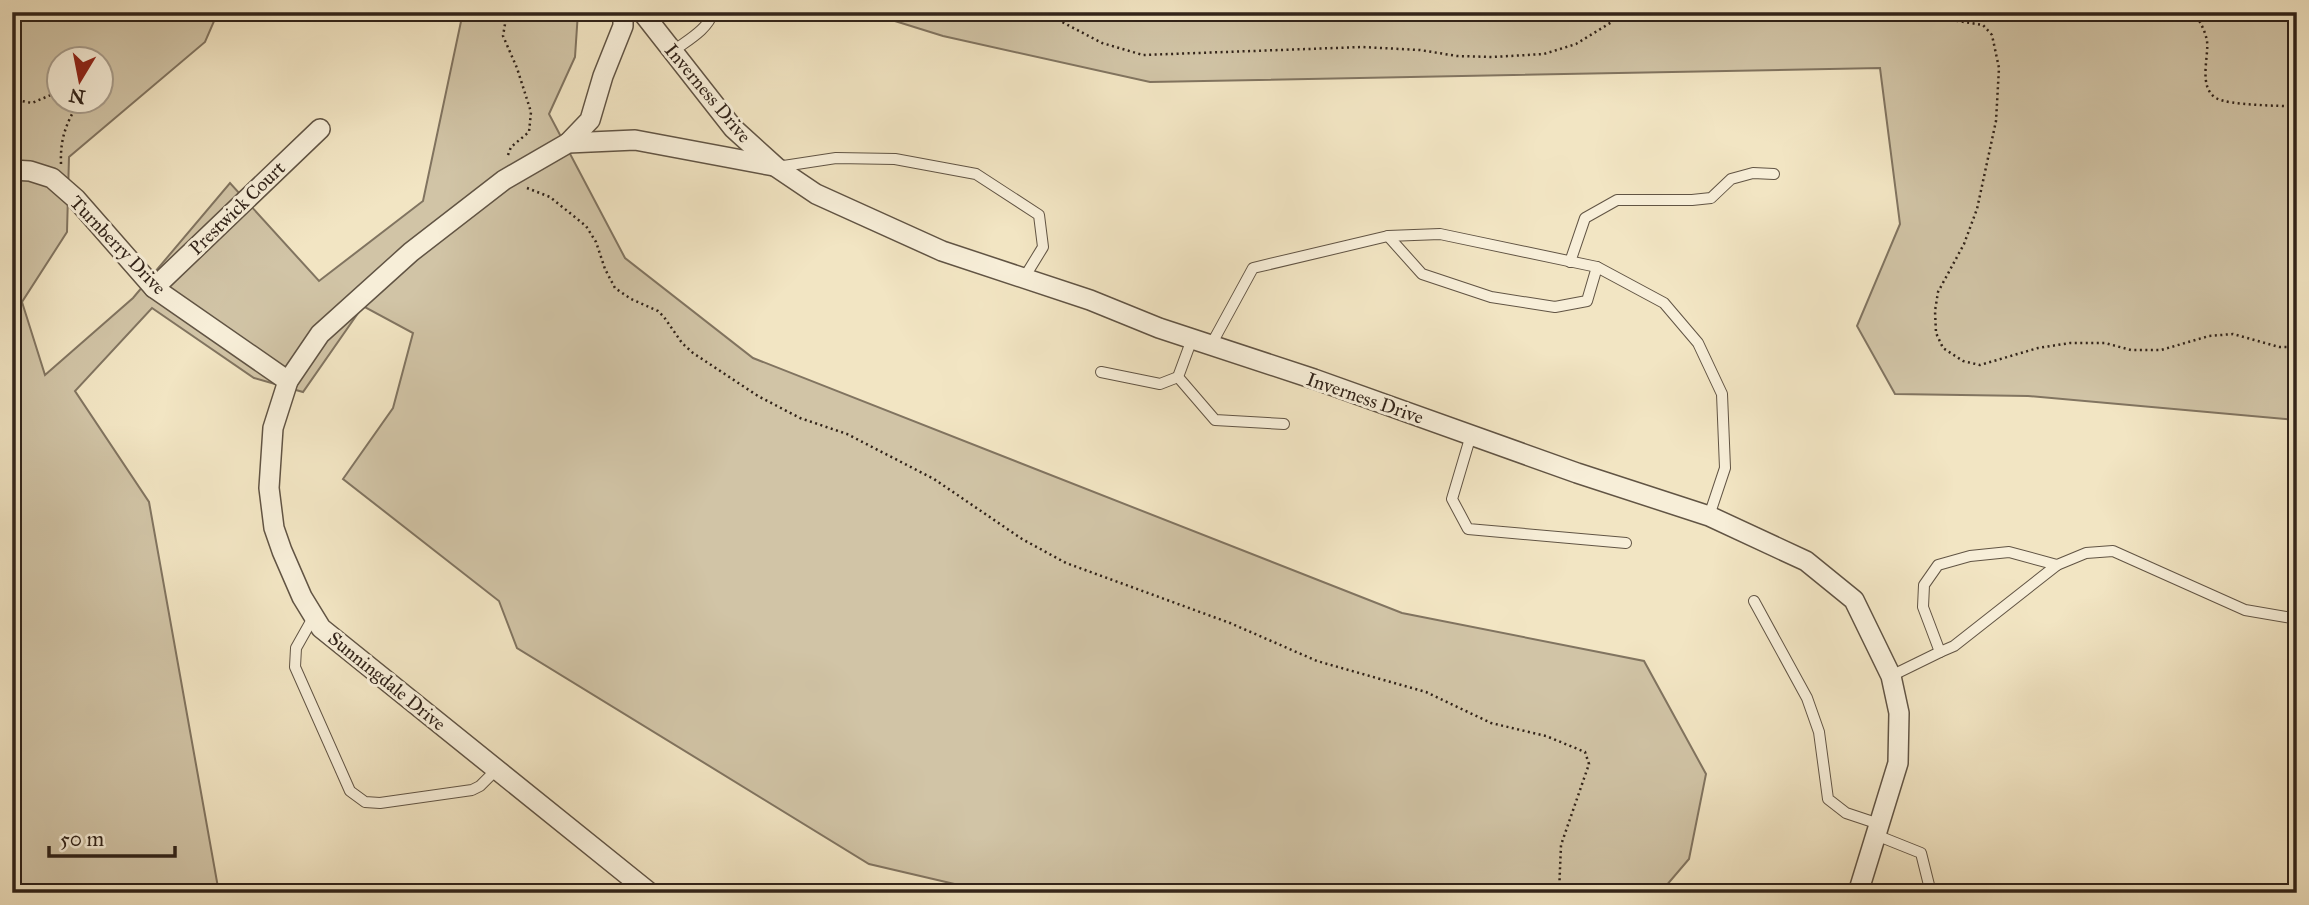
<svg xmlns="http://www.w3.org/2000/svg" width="2309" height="905" viewBox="0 0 2309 905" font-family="'IM FELL Great Primer',serif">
	<rect width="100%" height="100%" fill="#f2e5c3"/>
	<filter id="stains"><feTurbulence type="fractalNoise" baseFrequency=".00286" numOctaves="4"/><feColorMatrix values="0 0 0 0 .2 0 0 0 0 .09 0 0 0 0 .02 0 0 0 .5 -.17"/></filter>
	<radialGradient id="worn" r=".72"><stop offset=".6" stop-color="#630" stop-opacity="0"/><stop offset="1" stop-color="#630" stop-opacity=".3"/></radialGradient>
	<g fill="#d1c4a6" stroke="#817460" stroke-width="2" fill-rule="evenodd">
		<path d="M12,12H218L205,42L69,157L67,232L22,302L45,375L133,298L230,183L319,281L423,201L463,12H578L575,57L549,114L625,258L753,358L1402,613L1644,661L1706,774L1689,859L1660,893H993L869,864L517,648L499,601L343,479L393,408L413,333L363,306L303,392L254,378L152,308L75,391L149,502L219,893H12ZM60,60H102V102H60Z"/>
		<polygon points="866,12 2297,12 2297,420 2028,396 1895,394 1857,326 1900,224 1880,68 1150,82 943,36"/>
	</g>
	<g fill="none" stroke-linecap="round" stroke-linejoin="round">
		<defs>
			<g id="service">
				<path d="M672,52C686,41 708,30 713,12"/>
				<polyline points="777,167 836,158 895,159 976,174 1039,215 1043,247 1024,278"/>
				<polyline points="1388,236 1422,274 1491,297 1555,307 1587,301 1597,267"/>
				<polyline points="1570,262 1585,218 1617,200 1692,200 1711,198 1731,179 1753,173 1774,174"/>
				<polyline points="1192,339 1178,377 1215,420 1284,424"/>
				<polyline points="1211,345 1253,268 1388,236 1440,234 1597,267 1664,303 1698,343 1722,394 1725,468 1709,516"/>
				<polyline points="1101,372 1160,384 1178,377"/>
				<polyline points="1471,435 1452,499 1468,529 1626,543"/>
				<polyline points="1754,601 1807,698 1819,732 1828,799 1846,813 1879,824"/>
				<polyline points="314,616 296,648 295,667 350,791 365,802 380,803 472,790 480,786 496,770"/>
				<polyline points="1940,652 1954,646 2057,565"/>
				<polyline points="1891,676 1940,652 1923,607 1924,585 1938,565 1970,556 2009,552 2057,565 2086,553 2113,551 2245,610 2297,619"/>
				<polyline points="1876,835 1921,853 1931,893"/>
			</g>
			<g id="minor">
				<polyline points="642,12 733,128 776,167 816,194 942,251 1090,300 1159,328 1314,379 1577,473 1709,516 1806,561 1854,600 1891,676 1899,713 1898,763 1858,893"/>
				<polyline points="568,143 590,120 603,76 623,26 623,12"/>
				<polyline points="12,170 30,171 52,178 76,199 154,288 288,381"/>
				<polyline points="154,288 320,129"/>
				<polyline points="650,893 321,628 302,597 282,551 274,528 269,488 273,428 288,381 320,334 411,252 504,180 568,143 635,140 774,166"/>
			</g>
		</defs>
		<use href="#service" stroke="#615444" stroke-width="12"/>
		<use href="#minor" stroke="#615444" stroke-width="22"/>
		<g stroke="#312319" stroke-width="2.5" stroke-dasharray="2 3.5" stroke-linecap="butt">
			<polyline points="1043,12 1102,43 1143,55 1362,47 1420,50 1457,56 1492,57 1544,54 1576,44 1628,12"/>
			<polyline points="1902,12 1983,25 1992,35 1999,68 1996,121 1977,209 1964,244 1938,292 1935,311 1936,333 1943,348 1963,361 1980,365 2038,348 2070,343 2105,343 2131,350 2161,350 2209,336 2233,334 2279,347 2297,347"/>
			<path d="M2193,12C2200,21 2205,30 2207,41C2209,57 2198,87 2216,98C2230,106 2279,105 2297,107"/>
			<polyline points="12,99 32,103 60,91"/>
			<polyline points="508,155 511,147 529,132 531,112 517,68 503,36 505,24 513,12"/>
			<path d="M61,164C60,139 66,123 79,102"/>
			<polyline points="527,188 550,197 586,226 596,242 605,269 615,288 631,299 658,311 664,317 682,343 693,353 758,396 800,418 847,434 934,479 1022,539 1066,563 1230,623 1317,661 1426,692 1491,723 1546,736 1585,752 1589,764 1561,845 1559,893"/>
		</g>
		<use href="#service" stroke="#f7eed8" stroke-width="10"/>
		<use href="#minor" stroke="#f7eed8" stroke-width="19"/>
	</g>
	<g text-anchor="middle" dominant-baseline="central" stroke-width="6" stroke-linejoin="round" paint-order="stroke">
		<g font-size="19" fill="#312319" stroke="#f7eed8">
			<text transform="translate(708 93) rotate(50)">Inverness Drive</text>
			<text transform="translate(237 208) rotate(-44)">Prestwick Court</text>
			<text transform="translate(118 245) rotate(46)">Turnberry Drive</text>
			<text transform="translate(1365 398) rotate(19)">Inverness Drive</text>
			<text transform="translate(387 681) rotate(39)">Sunningdale Drive</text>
		</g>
	</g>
	<rect width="2309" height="905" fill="none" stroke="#f2e5c3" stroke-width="42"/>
	<rect x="14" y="14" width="2281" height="877" fill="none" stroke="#312319" stroke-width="3.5"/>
	<rect x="21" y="21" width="2267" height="863" fill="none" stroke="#312319" stroke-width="2"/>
	<g transform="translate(80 80) rotate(190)"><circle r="33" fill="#f7eed8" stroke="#a89d8c" stroke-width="2"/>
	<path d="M0-5L12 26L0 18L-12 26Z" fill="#8f2418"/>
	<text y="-10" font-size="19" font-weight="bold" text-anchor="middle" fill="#312319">N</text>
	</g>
	<path d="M49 846v10h126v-10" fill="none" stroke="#312319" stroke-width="3.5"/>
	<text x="60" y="846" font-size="21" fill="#312319" stroke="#f7eed8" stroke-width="5" paint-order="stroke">50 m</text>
	<rect width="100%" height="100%" filter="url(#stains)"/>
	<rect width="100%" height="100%" fill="url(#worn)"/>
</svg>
